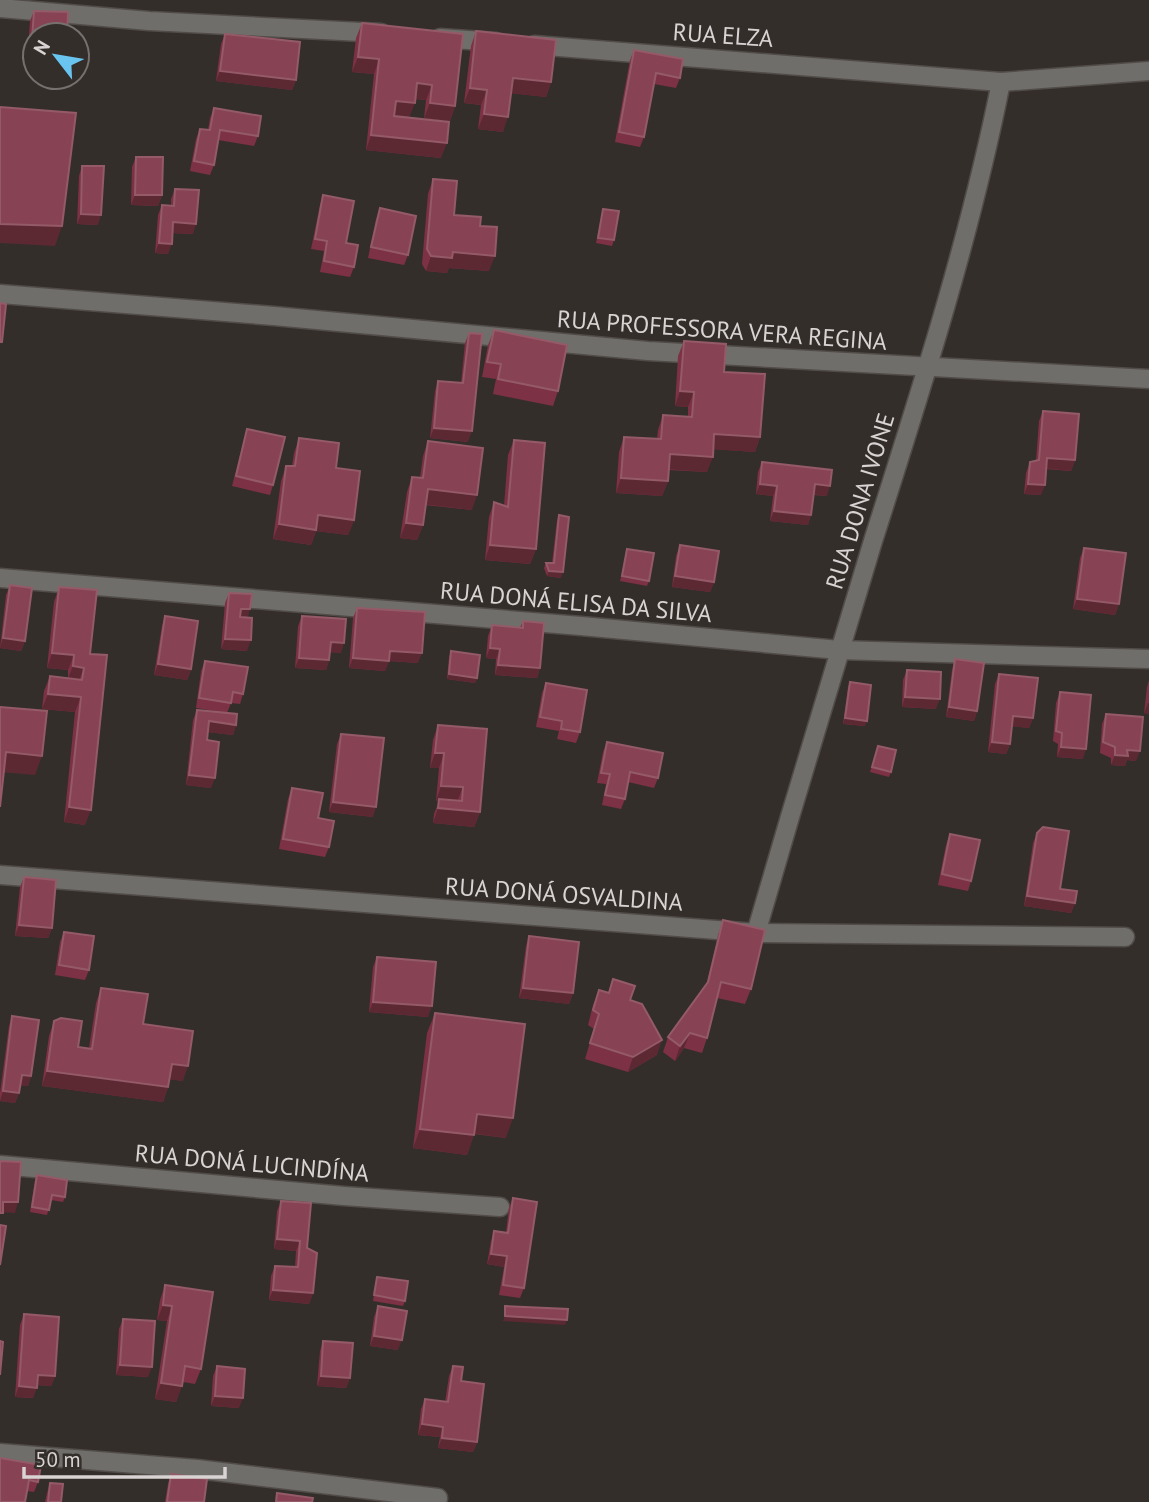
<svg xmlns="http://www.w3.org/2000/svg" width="1149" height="1502" viewBox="0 0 1149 1502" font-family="'PT Sans',sans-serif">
	<rect width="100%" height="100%" fill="#342e2b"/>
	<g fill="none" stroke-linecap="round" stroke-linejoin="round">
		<defs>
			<g id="minor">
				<polyline points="0,8 149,21 381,33"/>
				<polyline points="440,38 496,42"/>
				<polyline points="534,45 1001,82 1149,71"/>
				<polyline points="0,294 274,316 648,351 1149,379"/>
				<polyline points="0,578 581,626 839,650 1149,659"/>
				<polyline points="0,875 756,933 1125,937"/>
				<path d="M756,933C794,802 833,671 873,541C921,390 970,238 1001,82"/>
				<polyline points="0,1165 344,1196 500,1207"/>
				<polyline points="0,1453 197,1469 438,1498"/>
			</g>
		</defs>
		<use href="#minor" stroke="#524c49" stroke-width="21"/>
		<use href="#minor" stroke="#6f6e6b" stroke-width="18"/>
	</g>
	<g fill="#7d3144">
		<polygon points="34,11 68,12 28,49 30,21"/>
		<polygon points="362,23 455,106 450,121 424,118 426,100 415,99 409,117 441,158 366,150 374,74 352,72 356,38"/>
		<polygon points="476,31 551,82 546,97 511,93 503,132 478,129 481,105 464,103 471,46"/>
		<polygon points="225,34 296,80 292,90 216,81 221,44"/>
		<polygon points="634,50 680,78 676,88 654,84 644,137 640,147 615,142 630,60"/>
		<polygon points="214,108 258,136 254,146 218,140 214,165 210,175 190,171 196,139 200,129 208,130 210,118"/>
		<polygon points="136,157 162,195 158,206 131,205 132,167"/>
		<polygon points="82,166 98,225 77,224 79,176"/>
		<polygon points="433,179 454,215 480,226 489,271 449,268 447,273 426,271 422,264 428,194"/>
		<polygon points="175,189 193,234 173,233 168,254 155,253 158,215 162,205 171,206 171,199"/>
		<polygon points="323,195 346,243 354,267 350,277 320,272 324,251 311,249 320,205"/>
		<polygon points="380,208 408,255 404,265 368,258 376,219"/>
		<polygon points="603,209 614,240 612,246 596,243"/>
		<polygon points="494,330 558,391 553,406 493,394 496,379 482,377 488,345"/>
		<polygon points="469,333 468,442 430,438 435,391 438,381 461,383 465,343"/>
		<polygon points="684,341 724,372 760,437 755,452 713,449 707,472 669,470 668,481 662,496 616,493 619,452 624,437 657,439 658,430 663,415 688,417 688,407 675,406 678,356"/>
		<polygon points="1043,411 1075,460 1071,471 1046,469 1041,495 1024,494 1026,473 1030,462 1036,461 1039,421"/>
		<polygon points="247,429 273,485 270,495 232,486 244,439"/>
		<polygon points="299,438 336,468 354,520 348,535 316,531 311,545 273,539 281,481 286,466 292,466 294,453"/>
		<polygon points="514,440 536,549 530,564 485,560 489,517 494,502 504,506 508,455"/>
		<polygon points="428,441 472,510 425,505 423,525 417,540 400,538 407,492 412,477 420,478 423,456"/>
		<polygon points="762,462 827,496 814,495 811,515 808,525 770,521 773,496 756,494 758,472"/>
		<polygon points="559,515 561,578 547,576 544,568 546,563 552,563 557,520"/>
		<polygon points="680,545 714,582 710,592 672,587 676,556"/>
		<polygon points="1084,548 1119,604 1115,615 1073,609 1080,558"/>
		<polygon points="627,549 649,581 647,586 620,581"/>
		<polygon points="10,585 25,641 21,651 0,648 6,595"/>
		<polygon points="59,587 90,654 85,825 64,822 75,712 42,709 44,691 50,676 68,678 68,670 47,668 54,602"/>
		<polygon points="229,593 247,651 221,649 225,603"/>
		<polygon points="357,608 418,663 389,661 385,671 349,668 353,618"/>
		<polygon points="165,616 191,669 187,680 154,675 162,626"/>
		<polygon points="302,616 341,653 330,652 329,660 326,670 295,668 298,626"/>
		<polygon points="523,621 540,668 537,678 495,675 496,659 486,658 488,636 492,625 520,628"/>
		<polygon points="451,651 477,678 475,683 447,679 449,657"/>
		<polygon points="955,659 977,711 974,721 946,717 952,670"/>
		<polygon points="205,661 243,694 240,704 231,703 227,713 196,708 201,671"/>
		<polygon points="907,670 936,709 902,707 903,680"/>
		<polygon points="999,674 1033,718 1029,728 1012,726 1010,744 1006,754 988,752 995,684"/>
		<polygon points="1149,680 1149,714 1144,713 1147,687"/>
		<polygon points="850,682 865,726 843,724 848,687"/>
		<polygon points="546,683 580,732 576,743 557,739 559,731 536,727 542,693"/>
		<polygon points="1060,692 1083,759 1057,757 1058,744 1053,741 1056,703"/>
		<polygon points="197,710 236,725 233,735 208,732 207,740 211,788 186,785 193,720"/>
		<polygon points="1106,714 1136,761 1127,760 1125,766 1111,765 1111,758 1100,753 1102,724"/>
		<polygon points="438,725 480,812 474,827 433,823 434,814 439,801 436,801 439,768 430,768 433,740"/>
		<polygon points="341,734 373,817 329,812 337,744"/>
		<polygon points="607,742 658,778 654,788 628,782 625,799 621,809 602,805 606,784 597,783 603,752"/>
		<polygon points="878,746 891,772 889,777 870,772"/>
		<polygon points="292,788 318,818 329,847 325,857 279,849 288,799"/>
		<polygon points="1037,833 1060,889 1075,903 1071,913 1024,906 1033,843"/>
		<polygon points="950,834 971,881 968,891 938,885 946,845"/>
		<polygon points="24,877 52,928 48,938 15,936 20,887"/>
		<polygon points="723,920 751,989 745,1004 717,998 707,1038 702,1053 684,1048 675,1061 663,1052 668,1037 706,986 718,935"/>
		<polygon points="64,932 89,970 85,980 55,975 60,942"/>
		<polygon points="529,936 573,993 569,1004 519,998 526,946"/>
		<polygon points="377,957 428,1017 369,1012 373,967"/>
		<polygon points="613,979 630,1000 657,1055 628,1072 585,1059 594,1029 588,1025 593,1005 599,990 608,993"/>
		<polygon points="101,988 143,1024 183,1081 170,1079 168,1087 163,1102 42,1086 49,1036 54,1021 78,1047 89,1048 96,1003"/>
		<polygon points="435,1013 506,1138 474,1134 467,1155 413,1148 427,1033"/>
		<polygon points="12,1016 31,1076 28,1086 20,1085 19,1093 15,1103 0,1101 0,1093 9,1026"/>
		<polygon points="37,1175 65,1197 63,1202 51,1200 47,1215 30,1212 35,1180"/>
		<polygon points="513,1198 524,1288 520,1298 499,1295 504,1267 487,1264 491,1241 494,1231 506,1232 509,1208"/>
		<polygon points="281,1201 307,1248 313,1293 309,1304 269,1300 271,1276 275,1266 295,1267 296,1251 274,1249 277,1211"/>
		<polygon points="377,1277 405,1301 403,1306 373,1301"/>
		<polygon points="165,1285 201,1369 195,1384 183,1382 176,1402 155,1399 167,1321 157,1320 160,1300"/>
		<polygon points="378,1306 398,1350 370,1346 374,1317"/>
		<polygon points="24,1314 55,1376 51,1386 37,1385 33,1398 15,1397 20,1325"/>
		<polygon points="123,1319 148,1377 116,1375 119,1329"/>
		<polygon points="323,1341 350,1378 346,1388 317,1386 320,1351"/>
		<polygon points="217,1366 239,1408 211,1406 213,1376"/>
		<polygon points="453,1366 461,1381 477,1442 473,1452 438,1448 440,1437 418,1435 421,1409 425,1399 445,1402 449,1376"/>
		<polygon points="0,1458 38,1482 34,1492 27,1491"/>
		<polygon points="171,1474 204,1502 165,1502 168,1484"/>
		<polygon points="50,1483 61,1502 45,1502 47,1493"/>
	</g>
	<g fill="#5c2933">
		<polygon points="32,39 35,39 35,50 28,49"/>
		<polygon points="358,57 379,59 374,74 352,72"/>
		<polygon points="220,71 296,80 292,90 216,81"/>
		<polygon points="513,78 551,82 546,97 507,93"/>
		<polygon points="417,83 432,85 426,100 411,98"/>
		<polygon points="470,88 487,90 481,105 464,103"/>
		<polygon points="396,101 415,103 409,118 391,116"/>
		<polygon points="430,103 455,106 450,121 424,118"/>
		<polygon points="484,114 508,117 503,132 478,129"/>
		<polygon points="371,135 447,143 441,158 366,150"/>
		<polygon points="135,195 162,195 158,206 131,205"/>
		<polygon points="81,214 101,215 98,225 77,224"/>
		<polygon points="173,222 196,224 193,234 170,233"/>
		<polygon points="0,224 62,226 55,246 0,243"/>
		<polygon points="159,243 172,244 168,254 155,253"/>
		<polygon points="453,252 495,256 489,271 449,268 447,273 426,271 431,256"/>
		<polygon points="680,391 694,392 688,407 675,406"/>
		<polygon points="434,428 472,431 468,442 430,438"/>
		<polygon points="714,434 760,437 755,452 709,449"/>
		<polygon points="670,454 713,457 707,472 664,469"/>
		<polygon points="1047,458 1075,460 1071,471 1043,468"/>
		<polygon points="621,478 668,481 662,496 616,493"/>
		<polygon points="760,484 777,486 773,496 756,494"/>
		<polygon points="815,484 830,486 827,496 811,494"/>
		<polygon points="1028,484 1045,485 1041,495 1024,494"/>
		<polygon points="428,489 477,495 472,510 422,504"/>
		<polygon points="774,511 811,515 808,525 770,521"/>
		<polygon points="318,515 354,520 348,535 316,531 311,545 273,539 279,524"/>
		<polygon points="406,523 423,525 417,540 400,538"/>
		<polygon points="490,545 536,549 530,564 485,560"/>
		<polygon points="549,571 563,572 561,578 547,576"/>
		<polygon points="675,576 714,582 710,592 672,587"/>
		<polygon points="1077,599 1119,604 1115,615 1073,609"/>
		<polygon points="241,609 250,609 247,620 237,619"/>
		<polygon points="3,638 25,641 21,651 0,648"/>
		<polygon points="225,639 251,640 247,651 221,649"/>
		<polygon points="331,642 344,643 341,653 327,652"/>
		<polygon points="490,648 500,649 496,659 486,658"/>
		<polygon points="390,651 422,653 418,663 389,661 385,671 349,668 353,658"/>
		<polygon points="52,653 74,655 68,670 47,668"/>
		<polygon points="299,658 329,660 326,670 295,668"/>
		<polygon points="158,664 191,669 187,680 154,675"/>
		<polygon points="498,665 540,668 537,678 495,675"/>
		<polygon points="73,666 84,668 78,683 67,681"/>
		<polygon points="449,674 477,678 475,683 447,679"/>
		<polygon points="48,694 81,697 75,712 42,709"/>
		<polygon points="905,697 940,699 936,709 902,707"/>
		<polygon points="1148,703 1149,703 1149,714 1144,713"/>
		<polygon points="949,707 977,711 974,721 946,717"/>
		<polygon points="1013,716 1033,718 1029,728 1009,726"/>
		<polygon points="845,718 867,721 865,726 843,724"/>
		<polygon points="209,721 236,725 233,735 205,732"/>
		<polygon points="992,742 1010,744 1006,754 988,752"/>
		<polygon points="1061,747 1086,749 1083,759 1057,757"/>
		<polygon points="1127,750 1140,751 1136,761 1127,760 1125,766 1111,765 1115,755"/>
		<polygon points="6,752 42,756 35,775 0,772"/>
		<polygon points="435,753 444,753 439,768 430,768"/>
		<polygon points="189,775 215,778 211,788 186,785"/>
		<polygon points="441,786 463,787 457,802 436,801"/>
		<polygon points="333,802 376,807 373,817 329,812"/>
		<polygon points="69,807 91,810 85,825 64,822"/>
		<polygon points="438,808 480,812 474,827 433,823"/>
		<polygon points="1027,896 1075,903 1071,913 1024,906"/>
		<polygon points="19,925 52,928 48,938 15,936"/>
		<polygon points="523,988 573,993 569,1004 519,998"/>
		<polygon points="373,1002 432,1006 428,1017 369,1012"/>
		<polygon points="690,1033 684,1048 675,1061 680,1046"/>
		<polygon points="662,1040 657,1055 628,1072 633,1057"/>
		<polygon points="172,1064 188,1066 183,1081 166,1079"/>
		<polygon points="47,1071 168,1087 163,1102 42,1086"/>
		<polygon points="22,1075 31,1076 28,1086 18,1085"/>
		<polygon points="3,1091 19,1093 15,1103 0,1101"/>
		<polygon points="477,1114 513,1118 506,1138 470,1133"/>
		<polygon points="420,1129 474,1135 467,1155 413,1148"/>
		<polygon points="3,1202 18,1202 15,1213 0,1212"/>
		<polygon points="277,1239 300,1241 296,1251 274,1249"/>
		<polygon points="491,1254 507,1256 504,1267 487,1264"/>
		<polygon points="273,1290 313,1293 309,1304 269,1300"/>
		<polygon points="163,1305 172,1306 167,1321 157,1320"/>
		<polygon points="505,1316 567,1320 565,1325 503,1321"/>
		<polygon points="374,1336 402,1340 398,1350 370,1346"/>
		<polygon points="120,1365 152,1367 148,1377 116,1375"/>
		<polygon points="38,1375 55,1376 51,1386 35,1385"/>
		<polygon points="321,1376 350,1378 346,1388 317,1386"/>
		<polygon points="161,1383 182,1386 176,1402 155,1399"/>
		<polygon points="19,1386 37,1388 33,1398 15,1397"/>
		<polygon points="215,1396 243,1398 239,1408 211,1406"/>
		<polygon points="422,1424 443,1427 440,1437 418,1435"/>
		<polygon points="442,1438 477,1442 473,1452 438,1448"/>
	</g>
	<g fill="#874353" stroke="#945a67" stroke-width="2">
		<polygon points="34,11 68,12 67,35 35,35 35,39 32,39"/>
		<polygon points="362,23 463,34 455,106 430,103 432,85 417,83 415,103 396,101 394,116 449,122 447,143 371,135 379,59 358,57"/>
		<polygon points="476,31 556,40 551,82 513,78 508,117 484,114 487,90 470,88"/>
		<polygon points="225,34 300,42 296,80 220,71"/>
		<polygon points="634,50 683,59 680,78 656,73 644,137 619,132"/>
		<polygon points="0,107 76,113 62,226 0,224"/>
		<polygon points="214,108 261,116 258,136 220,130 214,165 194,161 200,129 210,130"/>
		<polygon points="136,157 163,157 162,195 135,195"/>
		<polygon points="82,166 104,166 101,215 81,214"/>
		<polygon points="433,179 457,181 454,215 481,217 480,226 497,227 495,256 453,252 452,258 431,256 427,249"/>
		<polygon points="175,189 199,190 196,224 173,222 172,244 159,243 162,205 174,206"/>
		<polygon points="323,195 354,201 346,243 358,245 354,267 324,261 327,241 315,239"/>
		<polygon points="380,208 416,216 408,255 371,247"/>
		<polygon points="603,209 619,211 614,240 598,238"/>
		<polygon points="0,303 6,304 2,342 0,342"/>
		<polygon points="494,330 567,345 558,391 498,379 501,364 487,362"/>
		<polygon points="469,333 482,334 472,431 434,428 438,381 463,383"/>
		<polygon points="684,341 726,344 724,372 765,374 760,437 714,434 713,457 670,454 668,481 621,478 624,437 661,439 663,415 692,417 694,392 680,391"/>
		<polygon points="1043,411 1079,414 1075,460 1047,458 1045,485 1028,484 1030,462 1039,460"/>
		<polygon points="247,429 285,437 273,485 236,476"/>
		<polygon points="299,438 339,443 336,468 360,471 354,520 318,515 316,530 279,524 286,466 295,466"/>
		<polygon points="514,440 545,443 536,549 490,545 494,502 508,507"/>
		<polygon points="428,441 483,448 477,495 428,489 423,525 406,523 412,477 423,478"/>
		<polygon points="762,462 832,470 830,486 815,484 811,515 774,511 777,486 760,484"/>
		<polygon points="559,515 569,517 563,572 549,571 546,563 554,563"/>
		<polygon points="680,545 719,551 714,582 675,576"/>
		<polygon points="1084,548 1126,553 1119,604 1077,599"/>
		<polygon points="627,549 654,553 649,581 622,576"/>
		<polygon points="10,585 32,588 25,641 3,638"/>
		<polygon points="59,587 97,590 90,654 107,655 91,810 69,807 81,697 48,694 50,676 82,680 84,668 73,666 74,655 52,653"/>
		<polygon points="229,593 252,594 250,609 241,609 240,617 252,618 251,640 225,639"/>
		<polygon points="357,608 425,612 422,653 390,651 389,661 353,658"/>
		<polygon points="165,616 198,621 191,669 158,664"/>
		<polygon points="302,616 346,619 344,643 331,642 329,660 299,658"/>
		<polygon points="523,621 544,623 540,668 498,665 500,649 490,648 492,625 523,628"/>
		<polygon points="451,651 480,655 477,678 449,674"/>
		<polygon points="955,659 984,663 977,711 949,707"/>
		<polygon points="205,661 248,667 243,694 233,692 231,703 199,698"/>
		<polygon points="907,670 941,672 940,699 905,697"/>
		<polygon points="999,674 1038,678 1033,718 1013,716 1010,744 992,742"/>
		<polygon points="850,682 871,685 867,721 845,718"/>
		<polygon points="546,683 587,690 580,732 561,729 562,721 540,717"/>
		<polygon points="1060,692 1091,695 1086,749 1061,747 1062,733 1056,731"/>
		<polygon points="0,707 47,711 42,756 6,752 0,807"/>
		<polygon points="197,710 237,714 236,725 209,721 207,740 219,742 215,778 189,775"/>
		<polygon points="1106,714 1143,717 1140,751 1127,750 1128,756 1115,755 1115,747 1103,742"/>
		<polygon points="438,725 487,729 480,812 438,808 439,799 462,801 463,787 441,786 444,753 435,753"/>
		<polygon points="341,734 384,738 376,807 333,802"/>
		<polygon points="607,742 663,753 658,778 630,772 625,799 605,795 610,774 601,773"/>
		<polygon points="878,746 896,750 891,772 872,767"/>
		<polygon points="292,788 323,793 318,818 334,821 329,847 283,839"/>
		<polygon points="1043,827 1069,831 1060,889 1077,891 1075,903 1027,896 1037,833"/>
		<polygon points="950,834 980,840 971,881 942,874"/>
		<polygon points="24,877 56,880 52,928 19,925"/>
		<polygon points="723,920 765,930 751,989 721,982 707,1038 690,1033 680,1046 668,1037 708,982"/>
		<polygon points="64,932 94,936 89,970 59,965"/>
		<polygon points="529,936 579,942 573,993 523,988"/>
		<polygon points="377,957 436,962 432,1006 373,1002"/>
		<polygon points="613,979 635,986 630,1000 642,1004 662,1040 633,1057 590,1043 599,1014 593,1010 599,990 609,993"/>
		<polygon points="101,988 148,994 143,1024 193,1031 188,1066 172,1064 168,1087 47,1071 54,1021 61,1018 82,1021 78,1047 92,1049"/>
		<polygon points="435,1013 525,1024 513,1118 477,1114 474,1135 420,1129"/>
		<polygon points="12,1016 39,1020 31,1076 22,1075 19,1093 3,1091"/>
		<polygon points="0,1161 21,1162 18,1202 3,1202 3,1213 0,1213"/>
		<polygon points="37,1175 67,1180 65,1197 52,1195 49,1210 32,1207"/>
		<polygon points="513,1198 537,1202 524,1288 503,1285 507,1256 491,1254 494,1231 508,1233"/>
		<polygon points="281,1201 311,1203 307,1248 317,1253 313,1293 273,1290 275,1266 298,1267 300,1241 277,1239"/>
		<polygon points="0,1225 6,1226 0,1265"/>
		<polygon points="377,1277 408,1281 405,1301 374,1295"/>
		<polygon points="165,1285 213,1292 201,1369 185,1366 182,1386 161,1383 172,1306 163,1305"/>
		<polygon points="378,1306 407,1311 402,1340 374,1336"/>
		<polygon points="505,1306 568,1309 567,1320 505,1316"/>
		<polygon points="24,1314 59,1317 55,1376 38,1375 37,1388 19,1386"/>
		<polygon points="123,1319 155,1321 152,1367 120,1365"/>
		<polygon points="0,1341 3,1342 0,1375"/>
		<polygon points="323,1341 353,1343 350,1378 321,1376"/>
		<polygon points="217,1366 245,1369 243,1398 215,1396"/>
		<polygon points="453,1366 463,1367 461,1381 484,1384 477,1442 442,1438 443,1427 422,1424 425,1399 448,1402"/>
		<polygon points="0,1458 41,1465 38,1482 29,1480 25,1502 0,1502"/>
		<polygon points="171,1474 207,1479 204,1502 167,1502"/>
		<polygon points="50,1483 63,1484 61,1502 48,1502"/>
		<polygon points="277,1493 313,1498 312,1502 276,1502"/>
	</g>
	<g text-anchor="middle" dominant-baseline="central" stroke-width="5" stroke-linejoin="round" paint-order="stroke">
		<g font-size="24" fill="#d9d4d3" stroke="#342e2b">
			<text transform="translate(723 35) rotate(4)">RUA ELZA</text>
			<text transform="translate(722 330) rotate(4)">RUA PROFESSORA VERA REGINA</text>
			<text transform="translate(860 501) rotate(-73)">RUA DONA IVONE</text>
			<text transform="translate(576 602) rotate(5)">RUA DONÁ ELISA DA SILVA</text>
			<text transform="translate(564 894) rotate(4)">RUA DONÁ OSVALDINA</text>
			<text transform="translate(252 1163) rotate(5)">RUA DONÁ LUCINDÍNA</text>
		</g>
	</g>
	<g transform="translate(56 56) rotate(301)"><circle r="33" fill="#342e2b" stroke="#76706e" stroke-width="2"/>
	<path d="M0-5L12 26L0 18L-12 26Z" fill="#69c4f0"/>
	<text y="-10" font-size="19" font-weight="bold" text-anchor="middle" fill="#d9d4d3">N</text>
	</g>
	<path d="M24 1467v10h201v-10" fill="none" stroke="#d9d4d3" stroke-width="3.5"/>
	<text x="35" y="1467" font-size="21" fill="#d9d4d3" stroke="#342e2b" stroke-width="5" paint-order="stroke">50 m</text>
</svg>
